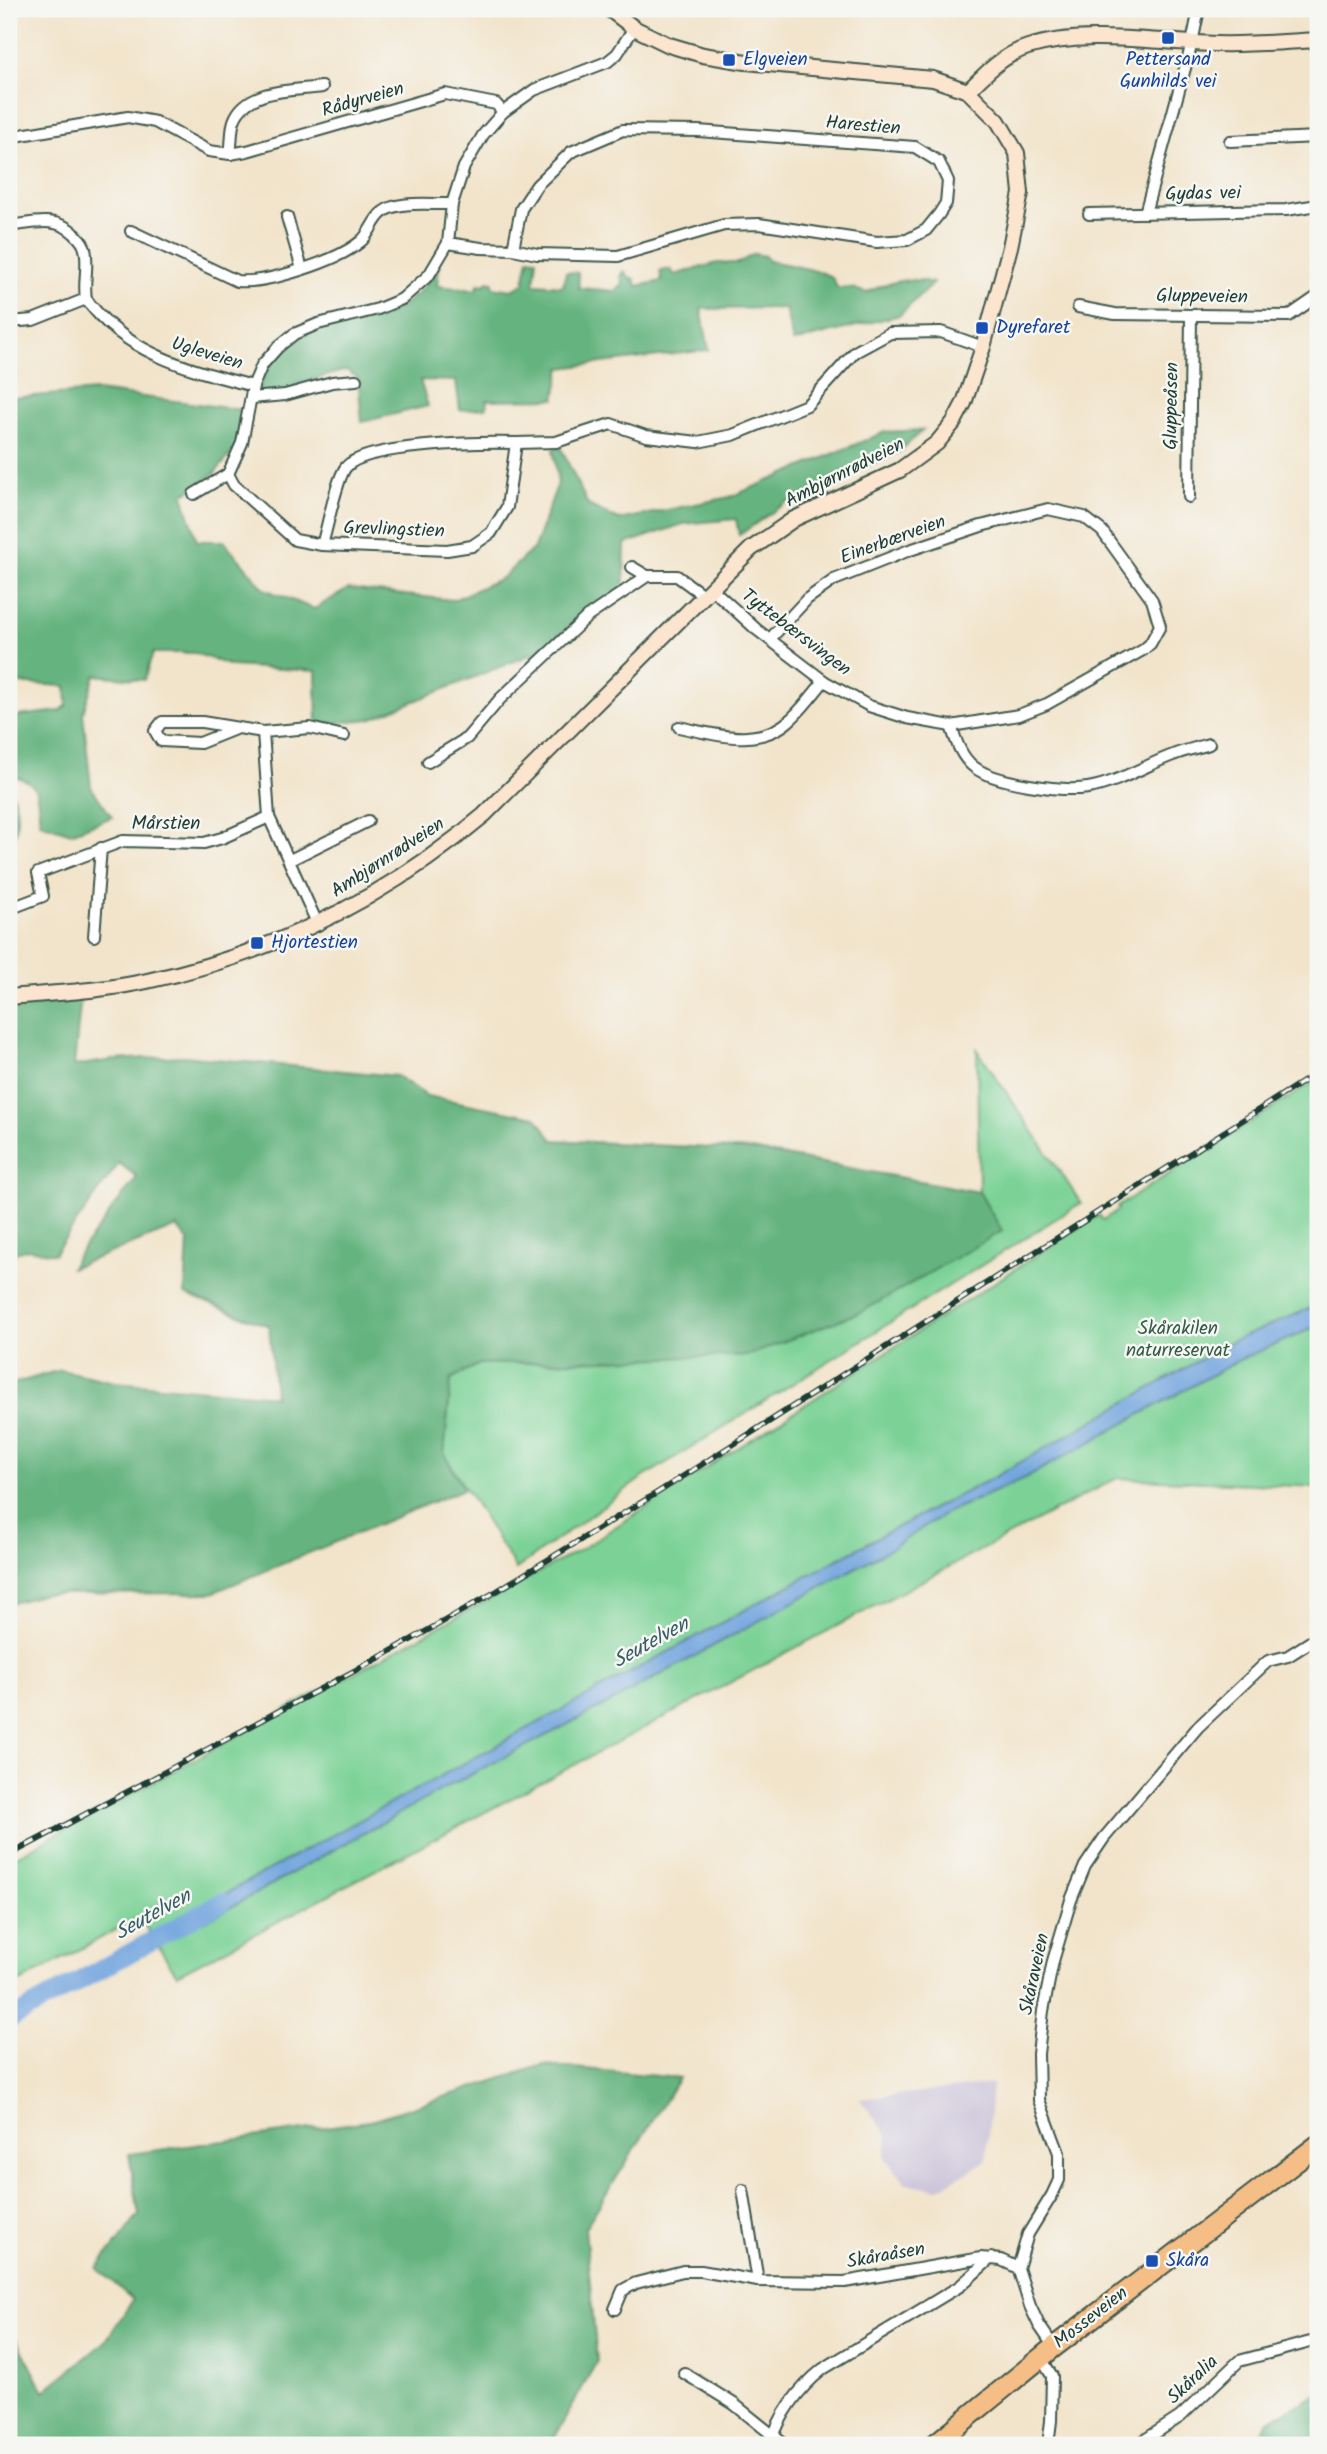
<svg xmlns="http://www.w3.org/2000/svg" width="1327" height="2454" viewBox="0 0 1327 2454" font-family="Kalam,sans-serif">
	<rect width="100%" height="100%" fill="#f6f6f2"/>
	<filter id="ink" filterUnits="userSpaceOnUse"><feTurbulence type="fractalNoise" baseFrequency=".0143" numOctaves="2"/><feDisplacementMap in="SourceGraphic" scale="14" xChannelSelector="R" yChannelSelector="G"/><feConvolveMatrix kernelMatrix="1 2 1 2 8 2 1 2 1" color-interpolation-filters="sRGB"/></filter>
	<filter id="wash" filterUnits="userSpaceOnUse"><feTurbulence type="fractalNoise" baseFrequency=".00686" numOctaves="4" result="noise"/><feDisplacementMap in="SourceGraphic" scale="28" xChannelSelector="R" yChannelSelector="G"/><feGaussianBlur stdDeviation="1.57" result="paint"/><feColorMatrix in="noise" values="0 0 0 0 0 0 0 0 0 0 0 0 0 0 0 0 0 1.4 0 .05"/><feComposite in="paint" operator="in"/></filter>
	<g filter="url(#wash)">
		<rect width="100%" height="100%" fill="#f2e4cb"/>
		<polygon fill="#c8bfd8" points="992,2084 986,2161 937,2189 906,2183 885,2158 888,2136 860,2099"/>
		<g fill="#7cd296" stroke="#4e8865" stroke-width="2">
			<polygon points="977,1049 1081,1203 639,1480 516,1569 444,1454 451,1379 479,1364 749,1355 1002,1231 979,1192"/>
			<polygon points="1318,1079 1318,1487 1117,1478 177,1975 139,1917 9,1988 9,1860 578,1551 1099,1215 1103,1220 1118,1210 1117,1207"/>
		</g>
		<g fill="#65b47f" stroke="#42785a" stroke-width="2">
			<path d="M754,254L765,256L768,261C779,263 827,271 832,278C835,281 836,285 837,288H852L866,293C888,282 909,276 933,283L900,315L793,342L785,308L701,309L709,350L561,368L555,399L487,400L486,408L460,410L456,381L420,380L428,406L362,422L358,378L346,370L298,384L282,392L258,394C260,380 266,371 274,360C306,315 367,329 406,303C420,293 429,280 439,267L437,286L477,290L478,284L484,285L488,281L493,282V287L512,290L524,283L529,258L537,259L534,284L563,286L566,272L578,273L579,288L615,291L623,285L621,276L624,271L631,279L634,278L637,286L662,281L660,271L671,269L674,275L717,263H738Z"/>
			<path d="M97,391L244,410L235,449L214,474L183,495L197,541H224L264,589L314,609L348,589L453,600L502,578L534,548L558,483L553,449L560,446L588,505L619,520L730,497L885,432L923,430L900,451L787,502L739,535L736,519L683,524L625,544L624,586L537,652L370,719L317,725L316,671L231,666L195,653H153L144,680L95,675L83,713L91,787L112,817L71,833L40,823C36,793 42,782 9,775V717L60,711L67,705L66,686L9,683V398Z"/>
			<path d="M9,787C19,803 20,832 9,846Z"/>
			<polygon points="81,996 74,1066 113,1060 183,1056 397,1076 427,1096 536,1117 553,1140 752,1150 979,1192 1002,1231 863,1311 749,1355 479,1364 451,1379 444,1454 464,1489 212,1593 44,1594 9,1604 9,1385 60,1370 115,1382 275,1396 269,1326 185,1294 188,1241 177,1227 71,1268 77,1256 137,1177 119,1163 54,1254 28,1249 9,1255 9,1006"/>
			<polygon points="543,2065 679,2078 585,2228 597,2361 554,2439 532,2445 9,2445 9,2341 16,2338 44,2391 105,2342 133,2300 97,2268 139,2215 129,2154 369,2121"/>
			<polygon points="1318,2394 1318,2445 1256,2445 1267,2422"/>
		</g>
		<polygon fill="#73a5de" stroke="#497189" stroke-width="2" points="1318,1305 1318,1326 1239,1360 1025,1478 948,1512 890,1549 611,1702 445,1788 204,1922 199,1908 893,1529 991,1479 1233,1341"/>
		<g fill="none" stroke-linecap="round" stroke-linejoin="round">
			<polyline stroke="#73a5de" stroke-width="19" points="9,2020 222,1902"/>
		</g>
	</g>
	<g filter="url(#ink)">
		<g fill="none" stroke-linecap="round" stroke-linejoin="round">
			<defs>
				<g id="street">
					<polyline points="9,137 128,117 155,122 209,151 230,154 247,151 445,94 496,104 503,112"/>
					<polyline points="1230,141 1318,137"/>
					<path d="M230,154C232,144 231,130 234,121C246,88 293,91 322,87"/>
					<polyline points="1145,213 1192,43 1199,9"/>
					<polyline points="1089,214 1286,210 1318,205"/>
					<polyline points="287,217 302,269"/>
					<path d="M9,226C35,223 56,215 76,235C80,239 84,244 85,249C89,265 83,282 86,299"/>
					<path d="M131,231L237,281C267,284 337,261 360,242C370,235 373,219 383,212C397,200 433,205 452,204"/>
					<polyline points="448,243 481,248 513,249 537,254 618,256 724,225 759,224 877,242 907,240 926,230 939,214 946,203 948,181 939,162 915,147 698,131 623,130 571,152 537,185 521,209 513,249"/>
					<polyline points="1078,307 1115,314 1289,316 1318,296"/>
					<path d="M9,322L33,320L86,299C127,355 189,369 253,386"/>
					<polyline points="251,398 285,395 332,382 356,380"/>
					<polyline points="516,443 556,442 611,424 646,436 698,442 733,435 807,405 855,352 890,333 941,332 983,347"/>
					<path d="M228,474L234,485L295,540L322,545L447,550L472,546L491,533L507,507L516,443C483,442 365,444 346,467C337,477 327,529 322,545"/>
					<polyline points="194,494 228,474 242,443 253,386 262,365 278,347 294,334 318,324 378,309 402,299 429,275 448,243 452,204 464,167 483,135 503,112 534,90 607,62 617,54 634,28"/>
					<polyline points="1189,497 1191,315"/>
					<polyline points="632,567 647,576 677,576 703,595"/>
					<polyline points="711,588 756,629 824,681 869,706 907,718 951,726 1019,715 1047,704 1143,650 1150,644 1160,626 1152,600 1102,531 1084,517 1048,509 981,526 907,551 834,580 807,599 770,639"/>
					<path d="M951,726C956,741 961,757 974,767C994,783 1063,792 1088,788C1118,783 1146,765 1173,755C1185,750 1197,748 1209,744"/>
					<path d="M679,727C717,735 761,749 792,718C804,707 814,693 824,681"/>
					<polyline points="235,729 200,743 161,741 155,731 162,722 202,722 263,732 269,817 318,925"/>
					<polyline points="263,732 310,728 344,736"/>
					<polyline points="428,762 467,738 500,699 587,617 647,576"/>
					<polyline points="290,860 368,821"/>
					<polyline points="9,909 43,896 38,873 123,841 204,843 222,838 269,817"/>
					<polyline points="94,936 101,848"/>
					<polyline points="743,2190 758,2281"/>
					<polyline points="615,2309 623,2290 636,2283 683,2271 701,2271 758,2281 845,2282 981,2258 1001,2260 1018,2268"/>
					<polyline points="1054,2347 1039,2325 1030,2306 1018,2268 1028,2234 1052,2195 1059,2180 1059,2153 1039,2100 1038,2054 1043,2011 1053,1961 1071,1900 1085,1866 1104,1838 1198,1727 1268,1661 1288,1656 1318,1637"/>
					<polyline points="1041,2358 1052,2376 1051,2421 1048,2445"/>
					<polyline points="684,2373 734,2404 785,2445"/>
					<path d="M770,2445C780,2414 798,2389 823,2369L960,2286L991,2258"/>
					<polyline points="1137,2445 1180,2417 1239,2361 1318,2340"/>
				</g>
				<g id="secondary">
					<path d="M968,91C986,73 1003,55 1028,47C1085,29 1157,43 1216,44C1250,45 1284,42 1318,40"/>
					<path d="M9,997C55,993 102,991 147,981C272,954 386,898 484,815L751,549L794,519L900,470L937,443L954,422L964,403L983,347L1010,247L1021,193L1017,153L998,121L968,91L933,79L746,62L703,55L669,45L634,28L609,9"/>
				</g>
				<polyline id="highway" points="934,2445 1054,2347 1318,2145"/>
			</defs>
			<use href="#street" stroke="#3f564b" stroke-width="14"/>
			<use href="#secondary" stroke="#3f564b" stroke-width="18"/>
			<use href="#highway" stroke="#3f564b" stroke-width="23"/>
			<use href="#street" stroke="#fff" stroke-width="10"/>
			<use href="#secondary" stroke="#fbe5cf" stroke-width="14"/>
			<use href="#highway" stroke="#f6be87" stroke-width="19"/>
			<defs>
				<polyline id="rail" points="9,1855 386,1654 497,1591 660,1491 1318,1072"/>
			</defs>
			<use href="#rail" stroke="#1f3d34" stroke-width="6"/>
			<use href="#rail" stroke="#f6f6f2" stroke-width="3.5" stroke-dasharray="10" stroke-linecap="butt"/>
		</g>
	</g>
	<g fill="#1a4fb4" stroke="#f6f6f2" stroke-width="2.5">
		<rect x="1161" y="31" width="14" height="14" rx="3.5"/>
		<rect x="722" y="53" width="14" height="14" rx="3.5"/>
		<rect x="975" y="321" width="14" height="14" rx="3.5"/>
		<rect x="250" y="936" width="14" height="14" rx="3.5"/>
		<rect x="1145" y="2254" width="14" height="14" rx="3.5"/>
	</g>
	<g text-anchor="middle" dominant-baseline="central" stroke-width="5" stroke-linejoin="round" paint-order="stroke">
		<g font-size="19" fill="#164399" stroke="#f6f6f2" text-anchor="start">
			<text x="743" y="60">Elgveien</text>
			<text x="1168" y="60" text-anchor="middle">Pettersand<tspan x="1168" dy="22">Gunhilds vei</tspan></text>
			<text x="996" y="328">Dyrefaret</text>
			<text x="271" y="943">Hjortestien</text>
			<text x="1166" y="2261">Skåra</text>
		</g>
		<g font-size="19" fill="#1f3d34" stroke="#f6f6f2">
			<text transform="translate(363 100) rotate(-16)">Rådyrveien</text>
			<text transform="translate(863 126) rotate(5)">Harestien</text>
			<text transform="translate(1203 194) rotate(-1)">Gydas vei</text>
			<text transform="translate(1202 297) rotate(1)">Gluppeveien</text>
			<text transform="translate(207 354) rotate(17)">Ugleveien</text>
			<text transform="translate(1172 406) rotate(-89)">Gluppeåsen</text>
			<text transform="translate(845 473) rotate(-27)">Ambjørnrødveien</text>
			<text transform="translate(394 530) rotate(2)">Grevlingstien</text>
			<text transform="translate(893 540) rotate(-20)">Einerbærveien</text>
			<text transform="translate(796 633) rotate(37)">Tyttebærsvingen</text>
			<text x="166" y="824">Mårstien</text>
			<text transform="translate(388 858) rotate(-33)">Ambjørnrødveien</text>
			<text transform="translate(1035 1974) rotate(-78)">Skåraveien</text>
			<text transform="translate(886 2256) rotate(-10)">Skåraåsen</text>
			<text transform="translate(1091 2318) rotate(-38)">Mosseveien</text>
			<text transform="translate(1193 2380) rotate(-43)">Skåralia</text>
		</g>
		<g font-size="19" fill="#325b48" stroke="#f6f6f2">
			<text x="1178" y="1329">Skårakilen<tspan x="1178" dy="22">naturreservat</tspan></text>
		</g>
		<g font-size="21" font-style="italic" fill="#385c67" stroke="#f6f6f2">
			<text transform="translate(651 1643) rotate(-29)">Seutelven</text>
			<text transform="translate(153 1915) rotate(-29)">Seutelven</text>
		</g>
	</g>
	<rect width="1327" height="2454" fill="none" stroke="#f6f6f2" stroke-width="35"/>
</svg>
